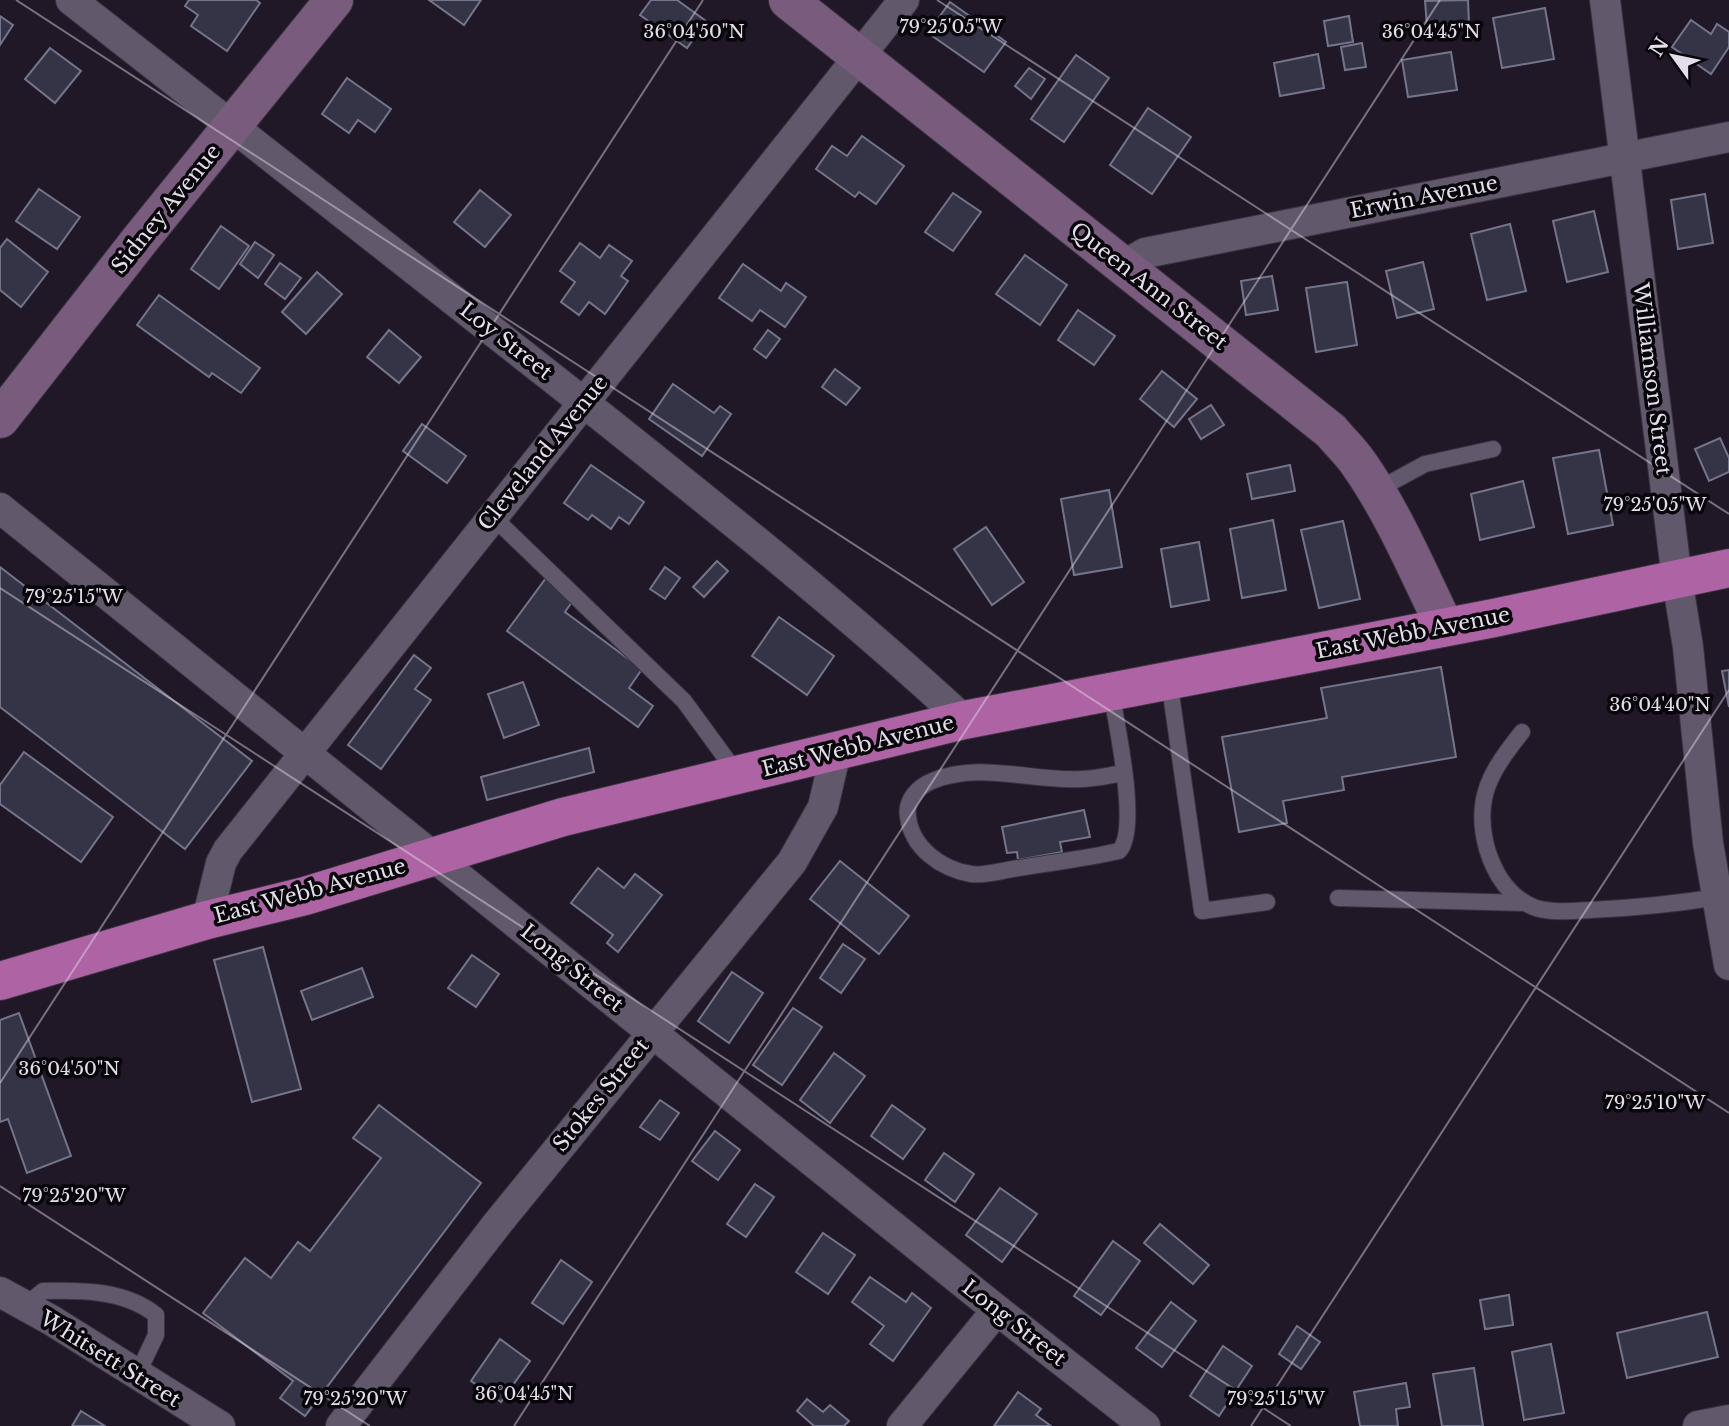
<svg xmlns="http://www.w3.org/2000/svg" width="1729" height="1426" viewBox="0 0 1729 1426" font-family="'Libre Baskerville',serif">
	<rect width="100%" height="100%" fill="#201727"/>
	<g fill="#353447" stroke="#74748a" stroke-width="2">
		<polygon points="189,0 256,0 260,3 227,51 191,26 198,15 185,6"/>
		<polygon points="429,0 481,0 464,25"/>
		<polygon points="651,0 677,0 706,21 687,48 640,15"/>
		<polygon points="1468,0 1469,24 1427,26 1425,1"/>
		<polygon points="950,2 1006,42 984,72 928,33"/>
		<polygon points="1545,8 1554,59 1502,68 1493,18"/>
		<polygon points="0,16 13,25 0,45"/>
		<polygon points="1349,16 1353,42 1328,46 1324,21"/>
		<polygon points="1691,20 1711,34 1717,24 1729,32 1729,47 1711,74 1672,47"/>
		<polygon points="1362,43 1366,67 1345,70 1341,47"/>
		<polygon points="50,48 81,71 55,103 25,79"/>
		<polygon points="1451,52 1457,90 1408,97 1402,60"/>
		<polygon points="1318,54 1324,88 1280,96 1274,63"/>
		<polygon points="1076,55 1109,78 1064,142 1031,119"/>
		<polygon points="1029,68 1045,79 1031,99 1015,86"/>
		<polygon points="347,78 391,109 375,132 358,120 349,133 322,114"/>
		<polygon points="1148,108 1191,137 1152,194 1110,165"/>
		<polygon points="862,136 904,166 876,204 859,192 855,197 816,169 832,146 847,156"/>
		<polygon points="39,189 80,217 57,249 16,221"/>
		<polygon points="480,190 511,215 485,247 454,222"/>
		<polygon points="953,193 981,212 953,251 925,232"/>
		<polygon points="1705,194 1713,243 1678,249 1671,200"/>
		<polygon points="1594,211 1608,272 1567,282 1553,221"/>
		<polygon points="1510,224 1526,291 1487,300 1471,234"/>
		<polygon points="221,226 249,246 219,289 191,269"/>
		<polygon points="7,239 48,272 21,307 0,290 0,248"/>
		<polygon points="255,242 274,255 258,278 240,264"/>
		<polygon points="580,243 600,258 609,245 632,261 621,276 628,281 605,314 589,302 579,315 561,302 575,282 560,271"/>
		<polygon points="1025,255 1067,285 1040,325 996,294"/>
		<polygon points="1423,262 1434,309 1397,318 1386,271"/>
		<polygon points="280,263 301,278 285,299 265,284"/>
		<polygon points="743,264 781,291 786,283 806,297 785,327 760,310 752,321 719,298"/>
		<polygon points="317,272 342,294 306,334 282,312"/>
		<polygon points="1272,276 1278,310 1246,315 1241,281"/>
		<polygon points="1347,282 1357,345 1316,352 1306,288"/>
		<polygon points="159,295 260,368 241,393 212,373 209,377 137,325"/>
		<polygon points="1078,310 1115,336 1094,365 1058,340"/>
		<polygon points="389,330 421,357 399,383 367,357"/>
		<polygon points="768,330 780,339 766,358 754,349"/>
		<polygon points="835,369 860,388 846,405 822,387"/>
		<polygon points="1162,371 1197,399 1174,427 1140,399"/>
		<polygon points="673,384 714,413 720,406 731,414 702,456 649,419"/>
		<polygon points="1211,405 1224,425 1201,439 1189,419"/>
		<polygon points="422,424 466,456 447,483 403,451"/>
		<polygon points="1720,438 1729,458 1729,472 1709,481 1695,449"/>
		<polygon points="1599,450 1613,525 1568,534 1553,458"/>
		<polygon points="591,465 644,502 629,524 619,517 611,529 592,515 588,520 564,503"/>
		<polygon points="1290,465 1295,491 1252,499 1247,474"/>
		<polygon points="1523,481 1534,527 1480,540 1471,494"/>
		<polygon points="1109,490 1122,567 1074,575 1061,499"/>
		<polygon points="1273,520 1286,590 1242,598 1230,529"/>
		<polygon points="1343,521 1360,599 1319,608 1301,530"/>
		<polygon points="986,527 1024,582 992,605 954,549"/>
		<polygon points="1199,542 1209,600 1171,607 1161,549"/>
		<polygon points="717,561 728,571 704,597 693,587"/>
		<polygon points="0,567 252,761 185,849 0,707"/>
		<polygon points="665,567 680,578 665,599 650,589"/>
		<polygon points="546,578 574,599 565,612 642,669 629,688 653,706 638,727 507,631"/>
		<polygon points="779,617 834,656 807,695 752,656"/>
		<polygon points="414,655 431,668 415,689 431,700 381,769 348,745"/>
		<polygon points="1441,667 1456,757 1342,777 1344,790 1283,801 1287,823 1239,832 1222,737 1327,718 1321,688"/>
		<polygon points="1729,670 1729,707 1722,671"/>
		<polygon points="523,682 539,725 504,738 488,694"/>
		<polygon points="589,748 594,772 487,800 481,777"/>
		<polygon points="24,752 113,817 81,862 0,804 0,785"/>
		<polygon points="1084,810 1090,837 1060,842 1062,852 1018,860 1017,852 1007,853 1002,827"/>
		<polygon points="840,861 909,916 879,954 810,899"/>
		<polygon points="598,868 624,888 635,874 662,895 618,952 607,943 613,935 571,903"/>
		<polygon points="843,944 865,959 841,993 820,978"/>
		<polygon points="263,947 301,1089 252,1102 214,960"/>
		<polygon points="472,955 499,974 476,1007 448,988"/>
		<polygon points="362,968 373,997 312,1020 301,991"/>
		<polygon points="732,972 763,993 729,1043 698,1021"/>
		<polygon points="793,1008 822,1027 782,1085 753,1065"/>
		<polygon points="19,1013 71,1156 27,1173 8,1119 0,1122 0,1020"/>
		<polygon points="834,1053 865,1076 830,1123 800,1100"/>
		<polygon points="660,1100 679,1113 660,1140 640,1127"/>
		<polygon points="379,1105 481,1183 305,1416 280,1398 293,1381 203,1313 245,1258 271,1278 298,1242 310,1251 381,1158 353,1138"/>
		<polygon points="892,1105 925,1129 903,1159 871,1136"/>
		<polygon points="715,1131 740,1150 718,1180 692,1161"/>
		<polygon points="944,1153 974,1174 955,1202 925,1180"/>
		<polygon points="755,1184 774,1197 746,1237 727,1224"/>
		<polygon points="1000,1188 1037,1214 1002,1262 966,1235"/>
		<polygon points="1160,1224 1209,1265 1193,1284 1144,1243"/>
		<polygon points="823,1233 855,1255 828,1294 796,1272"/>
		<polygon points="1113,1241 1140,1261 1101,1315 1074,1296"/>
		<polygon points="561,1260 592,1282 563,1324 532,1303"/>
		<polygon points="870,1277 906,1302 912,1293 931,1308 893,1361 870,1344 884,1326 852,1302"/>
		<polygon points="1509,1295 1513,1325 1485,1329 1480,1300"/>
		<polygon points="1171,1302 1196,1321 1162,1367 1136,1348"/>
		<polygon points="1707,1312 1718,1357 1627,1378 1617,1333"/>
		<polygon points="1297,1326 1320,1342 1301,1369 1279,1354"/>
		<polygon points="500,1339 530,1361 501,1402 471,1381"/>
		<polygon points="1551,1344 1564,1413 1524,1420 1512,1352"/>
		<polygon points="1223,1346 1252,1366 1219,1416 1190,1396"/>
		<polygon points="1474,1368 1483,1426 1442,1426 1433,1374"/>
		<polygon points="1406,1383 1410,1407 1396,1409 1398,1426 1360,1426 1354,1392"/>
		<polygon points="1018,1392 1041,1409 1036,1415 1051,1426 994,1426"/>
		<polygon points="807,1399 823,1412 830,1405 849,1421 844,1426 814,1426 797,1411"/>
		<polygon points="81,1411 105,1426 72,1426"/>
	</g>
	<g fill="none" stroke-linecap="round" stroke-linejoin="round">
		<defs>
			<g id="lane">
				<polyline points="1377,490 1425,464 1493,449"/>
				<polyline points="492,516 684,701 738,775"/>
				<polyline points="1169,680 1202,911 1267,902"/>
				<path d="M1111,691C1116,722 1140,830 1119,851C1084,859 1048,863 1013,869C1000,871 984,876 971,874C941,869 912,848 908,817C905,800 918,787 932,781C980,761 1033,782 1081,779C1095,779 1110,775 1124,773"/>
				<path d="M1522,732C1491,771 1473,798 1487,849C1495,875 1509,898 1536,908C1553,913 1573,911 1590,910C1633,908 1675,904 1718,897"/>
				<polyline points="1338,898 1525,903"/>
				<path d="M25,1306L43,1291C81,1290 125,1290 156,1315V1335L137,1375"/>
			</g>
			<g id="street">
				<path d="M71,0C248,139 426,277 602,417C725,515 848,613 964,720"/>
				<polyline points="1605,0 1677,579 1688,647 1708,843 1729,965"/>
				<polyline points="1123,266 1145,253 1729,137"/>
				<polyline points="0,508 997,1310 1145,1426"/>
				<polyline points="207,920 221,863 228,850 904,0"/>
				<polyline points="0,1292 51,1320 220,1426"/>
				<polyline points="341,1426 497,1224 792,862 823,807 836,751"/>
				<polyline points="902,1426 997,1310"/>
				<polyline points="1698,1426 1729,1420"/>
			</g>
			<g id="secondary">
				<path d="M788,0L1331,431C1340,442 1351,452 1359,464C1394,514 1418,572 1445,627"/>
				<polyline points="0,419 139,241 334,0"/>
			</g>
			<polyline id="highway" points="0,981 207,920 305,896 563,817 964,720 1494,618 1729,568"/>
		</defs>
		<use href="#lane" stroke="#393340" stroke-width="18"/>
		<use href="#street" stroke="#393340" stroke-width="32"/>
		<use href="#secondary" stroke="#393340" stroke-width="40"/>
		<use href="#highway" stroke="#393340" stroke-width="40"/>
		<use href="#lane" stroke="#62586c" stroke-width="16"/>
		<use href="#street" stroke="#62586c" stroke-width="30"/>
		<use href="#secondary" stroke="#785b7d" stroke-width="38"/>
		<use href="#highway" stroke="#ad63a4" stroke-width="38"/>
	</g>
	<path fill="none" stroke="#e4deea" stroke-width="2" stroke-opacity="0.45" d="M16,0L1729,1113M937,0L1729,514M0,588L1291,1426M0,1083L703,0M0,1186L370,1426M514,1426L1440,0M1251,1426L1729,690"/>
	<g text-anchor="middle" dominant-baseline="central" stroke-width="7" stroke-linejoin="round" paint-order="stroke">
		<g font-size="21" fill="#e4deea" stroke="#08050b">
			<text transform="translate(1424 197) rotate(-11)">Erwin Avenue</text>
			<text transform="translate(166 209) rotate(-51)">Sidney Avenue</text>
			<text transform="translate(1149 286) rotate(38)">Queen Ann Street</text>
			<text transform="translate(506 341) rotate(38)">Loy Street</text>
			<text transform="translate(1652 379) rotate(83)">Williamson Street</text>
			<text transform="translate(543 453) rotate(-51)">Cleveland Avenue</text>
			<text transform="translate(1413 633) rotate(-11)">East Webb Avenue</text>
			<text transform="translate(858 746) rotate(-14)">East Webb Avenue</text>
			<text transform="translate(310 891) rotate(-15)">East Webb Avenue</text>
			<text transform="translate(572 968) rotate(39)">Long Street</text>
			<text transform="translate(601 1095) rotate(-51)">Stokes Street</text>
			<text transform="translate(1014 1323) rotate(38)">Long Street</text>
			<text transform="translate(110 1359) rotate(32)">Whitsett Street</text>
		</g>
	</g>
	<g font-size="18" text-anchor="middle" fill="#e4deea" stroke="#08050b" stroke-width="7" stroke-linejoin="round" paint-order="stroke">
		<text x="951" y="33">79°25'05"W</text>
		<text x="694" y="38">36°04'50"N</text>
		<text x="1431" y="38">36°04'45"N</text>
		<text x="1655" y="511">79°25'05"W</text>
		<text x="74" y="603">79°25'15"W</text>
		<text x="1660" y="711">36°04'40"N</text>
		<text x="69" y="1075">36°04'50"N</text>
		<text x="1655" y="1109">79°25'10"W</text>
		<text x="74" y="1202">79°25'20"W</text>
		<text x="524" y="1400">36°04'45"N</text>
		<text x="355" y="1405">79°25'20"W</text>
		<text x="1276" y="1405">79°25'15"W</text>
	</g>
	<g transform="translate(1673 56) rotate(303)" stroke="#08050b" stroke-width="5" paint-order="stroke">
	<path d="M0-5L12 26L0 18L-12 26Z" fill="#e4deea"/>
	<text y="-10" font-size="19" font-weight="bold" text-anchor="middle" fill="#e4deea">N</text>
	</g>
</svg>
